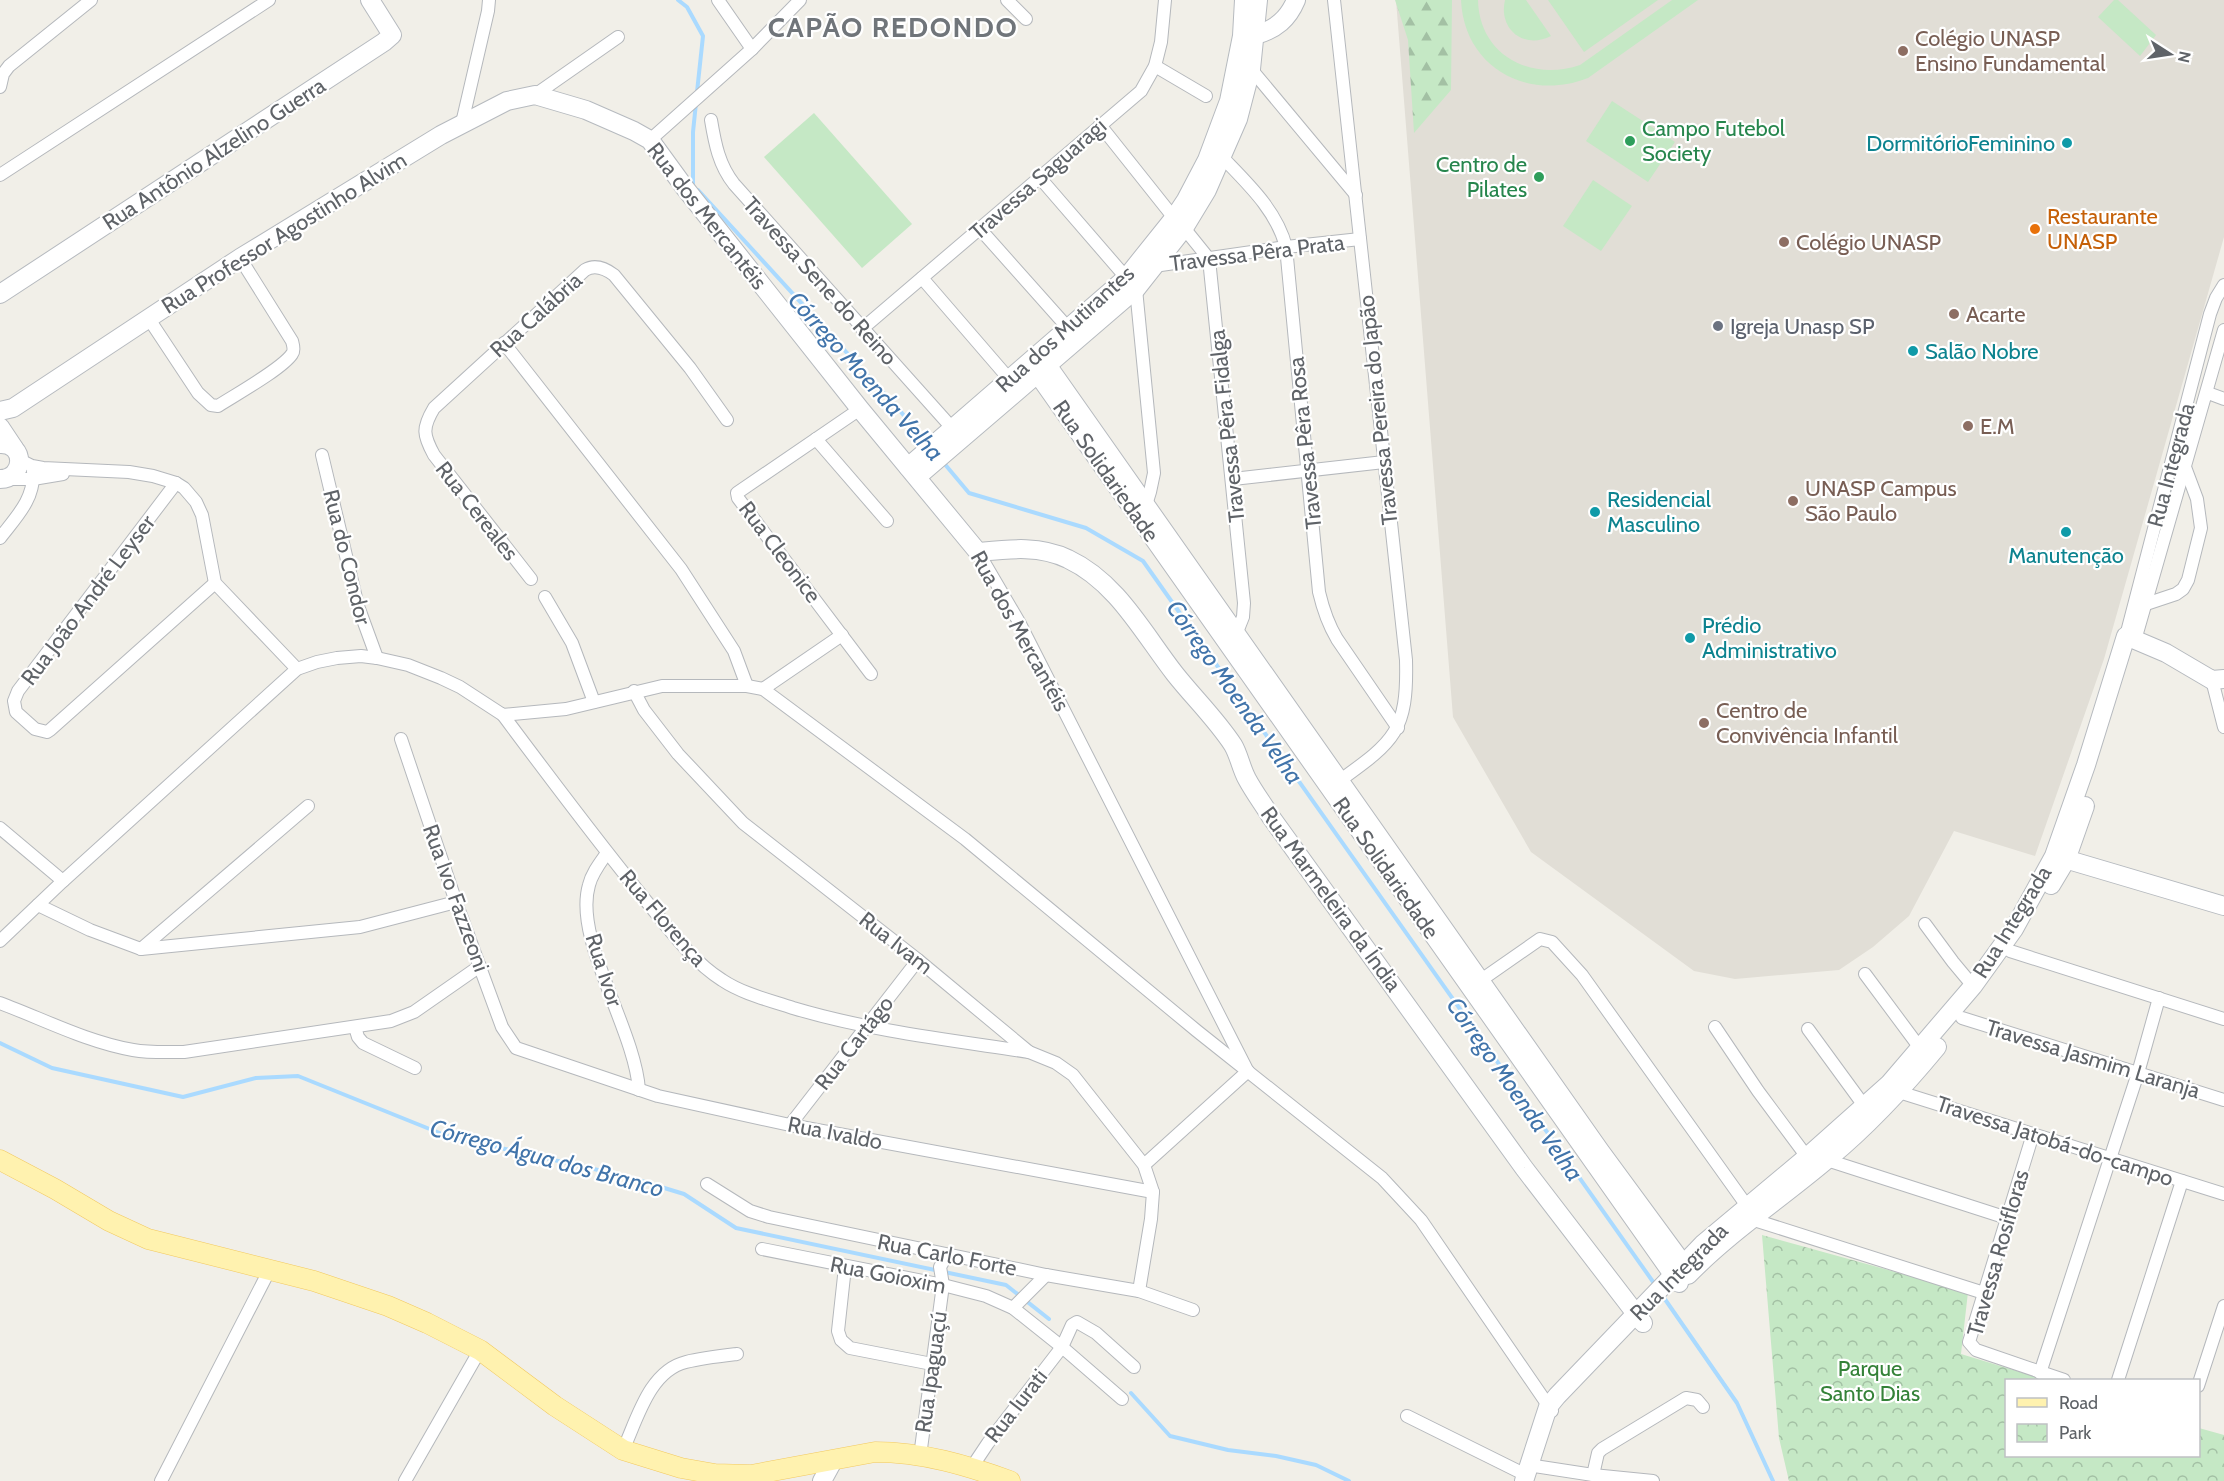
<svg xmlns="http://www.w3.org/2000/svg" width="2224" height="1481" viewBox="0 0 2224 1481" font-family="Cabin,sans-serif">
	<defs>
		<pattern id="forest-firs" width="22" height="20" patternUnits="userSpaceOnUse" patternTransform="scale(1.5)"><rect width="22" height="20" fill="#c5e8c5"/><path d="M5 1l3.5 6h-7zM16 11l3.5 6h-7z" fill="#a3c0a4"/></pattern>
		<pattern id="park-crowns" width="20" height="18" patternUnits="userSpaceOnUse" patternTransform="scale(1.5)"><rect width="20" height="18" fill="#c5e8c5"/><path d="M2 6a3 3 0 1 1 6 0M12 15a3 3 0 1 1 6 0" fill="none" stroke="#a3c0a4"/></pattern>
	</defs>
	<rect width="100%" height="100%" fill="#f1efe8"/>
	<polygon fill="#e1ded6" points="1396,0 2224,0 2224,237 2104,659 2035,856 1954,831 1909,916 1873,947 1839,970 1735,979 1694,971 1531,852 1453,717"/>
	<g fill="#c5e8c5">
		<path d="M1461,0H1478C1479,55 1531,82 1580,65L1672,0H1698L1588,78C1527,102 1464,67 1461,0Z"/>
		<path d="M1505,0H1526L1551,36C1524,50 1498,29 1505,0Z"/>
		<polygon points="1548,0 1658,0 1584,52"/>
		<polygon points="2114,0 2118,0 2156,35 2140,56 2098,17"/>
		<polygon points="1612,101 1675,142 1648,182 1586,141"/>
		<polygon points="814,113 912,224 862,268 764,157"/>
		<polygon points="1593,180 1632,206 1601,251 1563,226"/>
	</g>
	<polygon fill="url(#forest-firs)" points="1395,0 1452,0 1451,90 1414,133 1408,40"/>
	<polygon fill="url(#park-crowns)" points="1762,1235 1968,1292 1961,1354 2046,1380 2006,1380 2006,1456 2198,1456 2199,1428 2224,1435 2224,1481 1789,1481 1779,1438"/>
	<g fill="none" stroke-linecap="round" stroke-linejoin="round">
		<g stroke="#aadaff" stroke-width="4">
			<polyline points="678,0 687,7 703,36 697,92"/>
			<polyline points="693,184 693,132 696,103"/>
			<polyline points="698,190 901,412 926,442"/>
			<polyline points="943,462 969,493 1086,528 1143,561 1656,1286"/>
			<polyline points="0,1043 52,1068 183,1097 256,1078 298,1076 447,1136 625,1176 684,1194 736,1228 1006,1285 1049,1319"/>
			<polyline points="1662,1295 1737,1403 1773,1481"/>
			<polyline points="1131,1393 1170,1436 1228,1450 1276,1456 1316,1465 1349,1481"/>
		</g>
		<defs>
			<g id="street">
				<polyline points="718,0 752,49"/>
				<polyline points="1007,0 1026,19"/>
				<path d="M1334,0L1406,660C1408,734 1393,742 1335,784"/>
				<polyline points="1155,66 1206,96"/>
				<polyline points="1251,69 1356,195"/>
				<polyline points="0,87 3,74 9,66 91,0"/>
				<polyline points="535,95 618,37"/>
				<path d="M711,120C715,144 719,165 734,184L953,429"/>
				<polyline points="462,123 488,11 489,0"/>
				<polyline points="1100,125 1174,218"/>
				<polyline points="650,140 752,49 800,0"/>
				<path d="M1223,158C1248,184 1277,211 1286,247L1319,592C1323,609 1328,624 1337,639L1398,728"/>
				<polyline points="0,175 269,0"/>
				<polyline points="1040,178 1136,289 1154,473 1150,492 1145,508"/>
				<polyline points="1184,228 1209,259 1244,603 1243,617 1237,632"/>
				<polyline points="980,229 1069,329"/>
				<polyline points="1154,266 1286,247 1360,239"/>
				<polyline points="922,278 1010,380"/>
				<path d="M149,319L198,393L211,405L218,406C235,395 282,369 292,354C295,350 293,345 292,341L240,258"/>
				<polyline points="862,329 1141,91 1155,66 1161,42 1165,0"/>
				<polyline points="504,343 681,569 734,651 747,686"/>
				<polyline points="2208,393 2224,399"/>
				<polyline points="860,409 737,493 738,498 871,674"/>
				<polyline points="816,439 887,521"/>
				<polyline points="322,455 358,606 377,658"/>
				<polyline points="20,460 32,466 43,468 129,472 153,476 176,483 184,488 196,502 202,515 215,583 297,669"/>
				<polyline points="6,479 33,479 63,474"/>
				<polyline points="1233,479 1384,462"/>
				<polyline points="176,483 18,691 14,701 16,712 35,729 47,732 50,730 215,583"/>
				<path d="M0,538C16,517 35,499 33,471"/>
				<polyline points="978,552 1019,622 1246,1068"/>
				<path d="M531,579L434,455C423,435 422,428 434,408L585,270C595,264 606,269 614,275L690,368L727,420"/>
				<polyline points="545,597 572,643 594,702"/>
				<polyline points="2146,604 2176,594 2183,589 2188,580 2201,528 2197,499 2185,467"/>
				<polyline points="2126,636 2210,314 2216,298 2224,285"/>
				<polyline points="2135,640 2224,330"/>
				<polyline points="2212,680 2224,727"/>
				<polyline points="763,689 842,635"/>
				<polyline points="634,691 644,710 678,754 743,823 918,960 1029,1052 1056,1063 1073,1075 1144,1165 1153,1192 1151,1219 1139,1291"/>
				<path d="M503,715C550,778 597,841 647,902C669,929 692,961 722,980C743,994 769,1000 793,1008C870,1031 950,1040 1029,1052"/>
				<polyline points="401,739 456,902 502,1027 516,1048 658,1096 790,1125 1153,1192"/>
				<polyline points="0,828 63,881"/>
				<path d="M607,853C600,863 592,873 589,885C573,939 635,1029 639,1090"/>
				<polyline points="38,905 90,930 141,949 360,927 456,902"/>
				<polyline points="1925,924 1953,962 1973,986"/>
				<polyline points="0,941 63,881 297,669 317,662 337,658 361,656 377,658 408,665 441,678 460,687 503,715 566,709 662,686 747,686 763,689 965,839 1197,1031 1382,1178 1421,1220 1552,1411"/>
				<polyline points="141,949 308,806"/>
				<polyline points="2010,951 2224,1019"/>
				<polyline points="1865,974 1920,1048"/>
				<polyline points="1474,985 1540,939 1552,942 1582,975 1747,1206"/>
				<path d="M0,1003C43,1019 87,1042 133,1050C150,1053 167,1052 184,1052L391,1021L414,1012L480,966"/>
				<polyline points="1962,1018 2224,1100"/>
				<polyline points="355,1027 358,1037 363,1043 415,1068"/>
				<polyline points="1715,1027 1758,1091 1807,1157"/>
				<polyline points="1808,1029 1865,1107"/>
				<polyline points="1894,1088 1899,1092 2224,1194"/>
				<polyline points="790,1125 918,960"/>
				<polyline points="2033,1134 1969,1342 1976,1350 2064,1380"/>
				<polyline points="1827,1160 2007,1218"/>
				<polyline points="1144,1165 1248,1071"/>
				<polyline points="707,1184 750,1211 769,1217 1046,1275 1139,1291 1193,1310"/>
				<polyline points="1751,1219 1984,1293"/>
				<polyline points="762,1249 943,1285 986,1296 1013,1308 1062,1347 1122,1399"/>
				<polyline points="845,1267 838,1331 841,1340 850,1348 932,1364"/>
				<polyline points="1013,1308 1046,1275"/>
				<polyline points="2040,1373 2138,1073 2159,998"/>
				<polyline points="2118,1380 2182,1181"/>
				<polyline points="2198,1386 2224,1306"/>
				<polyline points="1407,1416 1526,1475"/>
				<path d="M623,1450C637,1420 649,1371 686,1362C702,1358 720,1356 737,1354"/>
				<polyline points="920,1456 943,1285 940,1267 947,1255"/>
				<polyline points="1528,1465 1593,1475 1653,1481"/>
				<polyline points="972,1467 988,1443 1062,1347 1072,1325 1077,1322 1096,1333 1134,1367"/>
				<polyline points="1593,1475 1598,1453 1602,1449 1686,1398 1697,1400 1703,1407"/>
				<polyline points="161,1481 270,1269"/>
				<polyline points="405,1481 480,1350"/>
			</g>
			<g id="secondary">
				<path d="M1256,35C1276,29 1288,19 1296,0"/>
				<polyline points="0,294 384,42 392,35 370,0"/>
				<polyline points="1040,355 1600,1151 1689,1272"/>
				<polyline points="1030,363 1679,1283"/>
				<path d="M0,411L13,408L240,258L441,135L507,101L535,95L586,110L634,131L650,140L685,188L860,409L978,552C1008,549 1040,545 1068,559C1117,582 1143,633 1175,674C1194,698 1216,719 1233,745C1239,755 1241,768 1247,779C1254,792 1263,804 1271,817L1524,1168L1643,1323"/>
				<polyline points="0,427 14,448"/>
				<path d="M0,444C26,443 25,479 0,479"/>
				<polyline points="908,467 1126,278 1174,218 1186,200 1207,160 1229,101 1242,36 1244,0"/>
				<polyline points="917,477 1136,289 1184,228 1207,190 1238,119 1251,69 1258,0"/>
				<polyline points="2055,856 2224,906"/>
				<polyline points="2051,885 2066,860 2085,806"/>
				<path d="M1688,1275C1731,1231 1782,1198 1829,1158C1869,1125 1904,1087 1937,1047"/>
				<polyline points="822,1481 833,1461"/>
				<polyline points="1524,1481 1548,1407 1557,1396 1703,1244 1807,1157 1889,1084 1973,986 2014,929 2054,856 2086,765 2126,636 2166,653 2212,680 2224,679"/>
			</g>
			<path id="primary" d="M0,1160L55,1189L109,1221L148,1239L314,1281L388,1306L427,1323L480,1350L555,1406L623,1450L681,1468L715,1474L751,1475L875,1452C922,1452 966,1465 1010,1481"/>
		</defs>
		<use href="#street" stroke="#b5b8bc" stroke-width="14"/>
		<use href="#secondary" stroke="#b6babf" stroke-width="20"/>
		<use href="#primary" stroke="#f2c960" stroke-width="21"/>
		<use href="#street" stroke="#fff" stroke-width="12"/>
		<use href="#secondary" stroke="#fff" stroke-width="18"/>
		<use href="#primary" stroke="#fff2af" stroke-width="20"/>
	</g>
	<g fill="#8d6e63" stroke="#fff" stroke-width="2">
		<circle cx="1903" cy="51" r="6"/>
		<circle cx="1784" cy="242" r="6"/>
		<circle cx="1954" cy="314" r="6"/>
		<circle cx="1968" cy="426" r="6"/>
		<circle cx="1793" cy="501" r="6"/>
		<circle cx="1704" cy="723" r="6"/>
	</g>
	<g fill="#2e9e5b" stroke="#fff" stroke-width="2">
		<circle cx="1630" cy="141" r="6"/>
		<circle cx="1539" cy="177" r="6"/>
	</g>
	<g fill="#0f9aa8" stroke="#fff" stroke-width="2">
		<circle cx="2067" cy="143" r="6"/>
		<circle cx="1913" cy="351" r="6"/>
		<circle cx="1595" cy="512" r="6"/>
		<circle cx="2066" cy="532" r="6"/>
		<circle cx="1690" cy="638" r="6"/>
	</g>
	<circle fill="#e8710a" stroke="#fff" stroke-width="2" cx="2035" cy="229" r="6"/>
	<circle fill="#6b7280" stroke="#fff" stroke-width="2" cx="1718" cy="326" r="6"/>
	<g text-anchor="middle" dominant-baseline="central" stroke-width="4.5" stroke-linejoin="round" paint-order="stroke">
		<g font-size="22" fill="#785e54" stroke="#fff" text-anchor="start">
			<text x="1915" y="38">Colégio UNASP<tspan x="1915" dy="25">Ensino Fundamental</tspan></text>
			<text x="1796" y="242">Colégio UNASP</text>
			<text x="1966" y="314">Acarte</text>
			<text x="1980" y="426">E.M</text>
			<text x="1805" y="488">UNASP Campus<tspan x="1805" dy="25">São Paulo</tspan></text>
			<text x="1716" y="710">Centro de<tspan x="1716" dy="25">Convivência Infantil</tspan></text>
		</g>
		<g font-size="22" fill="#27864d" stroke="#fff" text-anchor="start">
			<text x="1642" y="128">Campo Futebol<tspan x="1642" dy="25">Society</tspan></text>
			<text x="1527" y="164" text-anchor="end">Centro de<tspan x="1527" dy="25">Pilates</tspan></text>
		</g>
		<g font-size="22" fill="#0d838f" stroke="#fff" text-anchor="start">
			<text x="2055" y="143" text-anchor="end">DormitórioFeminino</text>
			<text x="1925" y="351">Salão Nobre</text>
			<text x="1607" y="499">Residencial<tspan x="1607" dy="25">Masculino</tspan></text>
			<text x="2066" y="555" text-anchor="middle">Manutenção</text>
			<text x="1702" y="625">Prédio<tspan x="1702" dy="25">Administrativo</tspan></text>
		</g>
		<g font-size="22" fill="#5f6368" stroke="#fff">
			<text transform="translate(214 154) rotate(-33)">Rua Antônio Alzelino Guerra</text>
			<text transform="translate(1038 179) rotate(-41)">Travessa Saguaragi</text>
			<text transform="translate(707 216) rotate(52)">Rua dos Mercantéis</text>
			<text transform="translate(284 233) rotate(-32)">Rua Professor Agostinho Alvim</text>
			<text transform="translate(1257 253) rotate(-7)">Travessa Pêra Prata</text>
			<text transform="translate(820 281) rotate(48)">Travessa Sene do Reino</text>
			<text transform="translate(536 315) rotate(-42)">Rua Calábria</text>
			<text transform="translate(1065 329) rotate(-42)">Rua dos Mutirantes</text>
			<text transform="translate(1378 410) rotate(-96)">Travessa Pereira do Japão</text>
			<text transform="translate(1227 426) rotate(-96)">Travessa Pêra Fidalga</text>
			<text transform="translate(1305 443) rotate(-96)">Travessa Pêra Rosa</text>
			<text transform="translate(2171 465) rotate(-75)">Rua Integrada</text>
			<text transform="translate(1106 471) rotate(55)">Rua Solidariedade</text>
			<text transform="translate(477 511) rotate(52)">Rua Cereales</text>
			<text transform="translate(780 552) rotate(53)">Rua Cleonice</text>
			<text transform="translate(347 557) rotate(76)">Rua do Condor</text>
			<text transform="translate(88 600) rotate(-53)">Rua João André Leyser</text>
			<text transform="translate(1020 631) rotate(61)">Rua dos Mercantéis</text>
			<text transform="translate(1386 868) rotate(55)">Rua Solidariedade</text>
			<text transform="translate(456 898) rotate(70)">Rua Ivo Fazzeoni</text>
			<text transform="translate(1331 899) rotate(54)">Rua Marmeleira da Índia</text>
			<text transform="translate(663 918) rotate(49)">Rua Florença</text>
			<text transform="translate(2012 922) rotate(-58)">Rua Integrada</text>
			<text transform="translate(896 943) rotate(38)">Rua Ivam</text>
			<text transform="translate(604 970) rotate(72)">Rua Ivor</text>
			<text transform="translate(854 1043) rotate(-52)">Rua Cartágo</text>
			<text transform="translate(2093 1059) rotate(17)">Travessa Jasmim Laranja</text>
			<text transform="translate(835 1133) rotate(11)">Rua Ivaldo</text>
			<text transform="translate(2055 1141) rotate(18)">Travessa Jatobá-do-campo</text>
			<text transform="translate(1998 1253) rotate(-74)">Travessa Rosifloras</text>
			<text transform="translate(947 1255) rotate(11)">Rua Carlo Forte</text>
			<text transform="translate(1679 1272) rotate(-45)">Rua Integrada</text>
			<text transform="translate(888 1275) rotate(11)">Rua Goioxim</text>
			<text transform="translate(931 1372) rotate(-82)">Rua Ipaguaçú</text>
			<text transform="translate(1016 1406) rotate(-52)">Rua Iurati</text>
		</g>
		<g font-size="22" fill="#c56008" stroke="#fff" text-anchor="start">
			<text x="2047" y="216">Restaurante<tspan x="2047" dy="25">UNASP</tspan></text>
		</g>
		<g font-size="22" fill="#5b616d" stroke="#fff" text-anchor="start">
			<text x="1730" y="326">Igreja Unasp SP</text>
		</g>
		<g font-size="22" fill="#348238" stroke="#fff">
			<text x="1870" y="1368">Parque<tspan x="1870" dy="25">Santo Dias</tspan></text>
		</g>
		<g font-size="24" font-style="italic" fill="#4174aa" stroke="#fff">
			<text transform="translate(866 376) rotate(48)">Córrego Moenda Velha</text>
			<text transform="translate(1235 692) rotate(55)">Córrego Moenda Velha</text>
			<text transform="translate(1515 1089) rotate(55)">Córrego Moenda Velha</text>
			<text transform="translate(547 1158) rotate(15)">Córrego Água dos Branco</text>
		</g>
		<g font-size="28" font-weight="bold" letter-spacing="1.5" fill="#70757a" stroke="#fff">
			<text x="893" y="27">CAPÃO REDONDO</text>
		</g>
	</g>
	<rect x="2005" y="1379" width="195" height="78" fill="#ffffff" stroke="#bfc1c3" stroke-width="1.5"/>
	<rect x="2017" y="1398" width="30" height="9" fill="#fff2af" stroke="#bfc1c3" stroke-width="1.5"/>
	<text x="2059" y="1409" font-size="18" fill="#5f6368">Road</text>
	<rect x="2017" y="1424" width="30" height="18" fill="url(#park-crowns)" stroke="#bfc1c3" stroke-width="1.5"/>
	<text x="2059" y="1439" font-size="18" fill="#5f6368">Park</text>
	<g transform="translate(2170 54) rotate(102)" stroke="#ffffff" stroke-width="4.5" paint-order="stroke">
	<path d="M0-4.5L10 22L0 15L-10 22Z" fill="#5f6368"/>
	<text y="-9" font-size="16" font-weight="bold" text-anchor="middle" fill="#5f6368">N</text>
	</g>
</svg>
